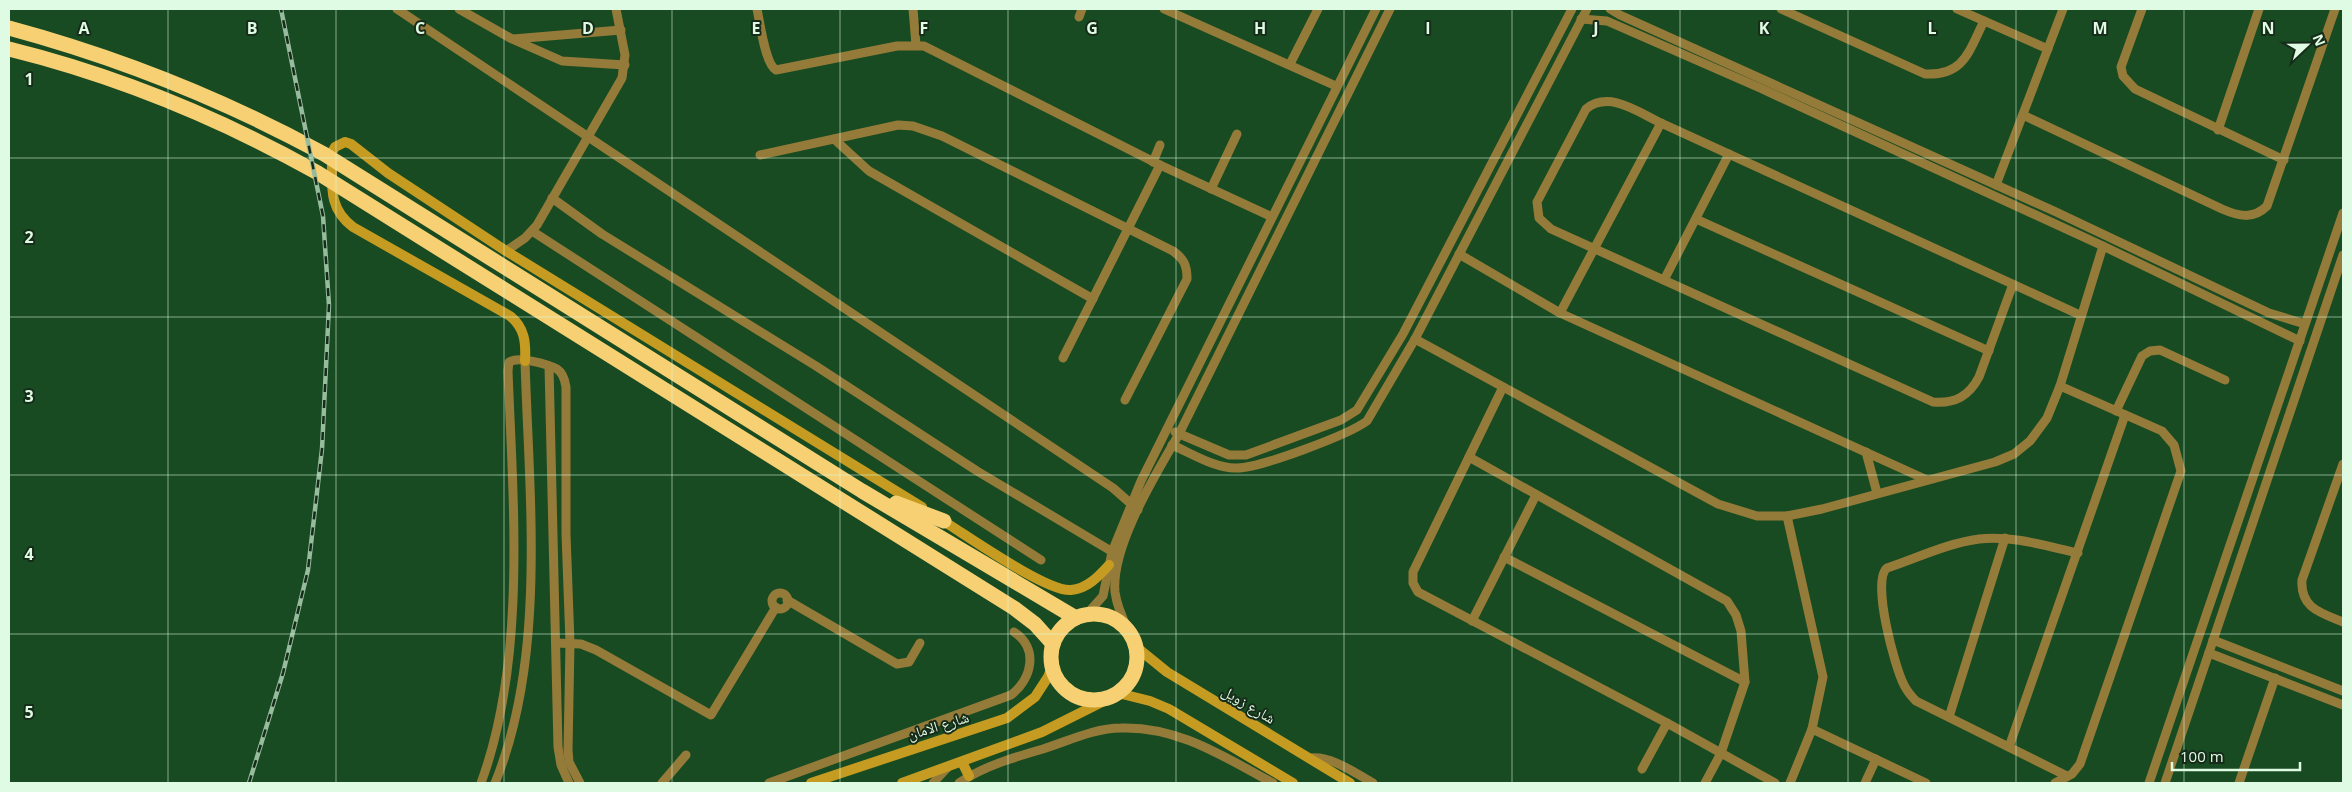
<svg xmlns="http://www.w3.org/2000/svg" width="2352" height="792" viewBox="0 0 2352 792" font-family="'Open Sans','Noto Naskh Arabic',sans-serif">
	<rect width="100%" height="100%" fill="#184b22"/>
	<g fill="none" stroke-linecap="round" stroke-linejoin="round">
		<g stroke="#957b39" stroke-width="9">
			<polyline points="397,9 1113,488 1138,510"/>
			<polyline points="459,9 512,39 562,61 625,65"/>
			<path d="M757,9C760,22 765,64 776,70L897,46H924L1160,165L1272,217"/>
			<polyline points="913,9 916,45"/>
			<polyline points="1164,9 1336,86"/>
			<polyline points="1610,9 1620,15 2054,211 2269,313 2305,324"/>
			<path d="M1781,9L1925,74C1964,76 1969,51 1984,21"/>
			<polyline points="1957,9 2048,49"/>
			<polyline points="2142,9 2121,67 2123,76 2135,89 2284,160"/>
			<polyline points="1079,17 1082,9"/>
			<polyline points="1581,19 1607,21 1760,88 2103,246 2300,341"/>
			<polyline points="513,39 621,30"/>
			<polyline points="1290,64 1318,9"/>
			<path d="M2023,115L2222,209C2238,216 2253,220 2267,206L2335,9"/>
			<polyline points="2218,130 2259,9"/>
			<polyline points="834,139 869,171 1093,299"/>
			<path d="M760,155L898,125L913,126L942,136L1173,251C1184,259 1187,265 1187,279L1125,400"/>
			<polyline points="1153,162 1160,145"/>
			<polyline points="1996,185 2063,9"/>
			<polyline points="1211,189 1237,134"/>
			<polyline points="552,198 602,234 816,366 977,471 1116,554"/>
			<polyline points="1696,219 1989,351"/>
			<polyline points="532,231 1041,560"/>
			<polyline points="506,251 525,238 537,225 622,78 625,55 616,9"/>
			<polyline points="1459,254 1560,313 1927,480"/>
			<polyline points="1664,280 1729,154"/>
			<path d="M2013,284L1979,377C1969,396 1955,404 1933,402L1551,229L1539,218L1537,202L1586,109C1609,90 1638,112 1661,123L2080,315"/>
			<polyline points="1560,313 1661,123"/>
			<polyline points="1415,339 1718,504 1757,516 1787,516 1822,509 1995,462 2014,454 2030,441 2047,418 2060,386 2103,246"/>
			<polyline points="1063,358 1160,165"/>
			<polyline points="549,366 558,747 561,765 569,783"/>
			<polyline points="1503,387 1413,572 1413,583 1418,592 1667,723 1775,783"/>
			<polyline points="2116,411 2142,356 2150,351 2160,350 2225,380"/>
			<polyline points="1175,432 1229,455 1246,455 1341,420 1357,410 1403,334 1572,9"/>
			<path d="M1172,445C1191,453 1216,469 1237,468C1260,468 1348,435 1367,421L1415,339L1587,9"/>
			<polyline points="1866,452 1877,493"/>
			<polyline points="1469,457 1727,601 1736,615 1741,631 1745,682 1721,753 1705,783"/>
			<path d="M2343,464L2302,580C2300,608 2321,613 2343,622"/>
			<polyline points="1787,516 1823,677 1812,729 1790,783"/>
			<polyline points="1504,557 1745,682"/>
			<circle cx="780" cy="601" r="8"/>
			<polyline points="787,600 897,664 909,662 920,643"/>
			<polyline points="1086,615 1103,596 1112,552 1141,481 1376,9"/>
			<polyline points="1472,621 1536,495"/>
			<path d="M1129,632C1123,619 1117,607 1115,592C1111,546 1156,474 1179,434L1390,9"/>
			<polyline points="2213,640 2343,691"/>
			<polyline points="556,643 581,644 596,650 711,715 776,607"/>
			<polyline points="2209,653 2343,705"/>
			<polyline points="1949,717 2005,538"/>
			<polyline points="1812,729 1926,783"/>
			<polyline points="2009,747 2125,415"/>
			<path d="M1311,758C1332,756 1355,773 1373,783"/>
			<polyline points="1642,769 1667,723"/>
			<path d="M2067,776L1916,701C1911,696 1907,691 1904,685C1895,668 1871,580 1887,568C1917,558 1948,543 1979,539C2011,535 2046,546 2078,553"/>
			<path d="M481,783C527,659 513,502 508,371L509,362C519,356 547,364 557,369C563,373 565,380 566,387V534L570,643L568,750L569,762L580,783"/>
			<path d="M495,783C547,656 529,496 525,361"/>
			<polyline points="662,783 686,755"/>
			<path d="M769,783L1011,695C1032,679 1039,648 1014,632"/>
			<polyline points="933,783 948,767"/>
			<path d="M959,783C984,766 1015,757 1043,749C1068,741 1095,728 1121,728C1178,726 1224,757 1273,783"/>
			<polyline points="1865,783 1876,759"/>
			<polyline points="2055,783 2072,774 2080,764 2181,471 2174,445 2162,431 2060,386"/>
			<polyline points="2149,783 2343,213"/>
			<polyline points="2165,783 2343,255"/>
			<polyline points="2239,783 2275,678"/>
		</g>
		<g stroke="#c69b21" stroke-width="10">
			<path d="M525,361C526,343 525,328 510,316L353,227C326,207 333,182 332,152L335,147L345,142L351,144L388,173L506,251L922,507"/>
			<path d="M940,519C965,534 1046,592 1071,590C1087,589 1099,576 1109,565"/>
			<polyline points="1135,646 1167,672 1350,783"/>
			<polyline points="1118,693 1150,701 1169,709 1293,783"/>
			<polyline points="962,762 969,776"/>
			<polyline points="811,783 1007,718 1035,697 1048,677 1052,667"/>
			<polyline points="902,783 1042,732 1112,697"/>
		</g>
		<g stroke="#f7d073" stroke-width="15">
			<path d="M9,28C120,58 223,99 324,154L862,491L1076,618"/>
			<path d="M9,49C118,76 220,118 318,173L1014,608L1035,624L1053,644"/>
			<polyline points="896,503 944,521"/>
			<circle cx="1094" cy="657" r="43"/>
		</g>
		<defs>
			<polyline id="rail" points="249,783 283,673 308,570 322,449 329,305 323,216 281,9"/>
		</defs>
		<use href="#rail" stroke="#97bb9d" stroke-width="4.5"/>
		<use href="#rail" stroke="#162b19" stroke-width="2.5" stroke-dasharray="8" stroke-linecap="butt"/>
	</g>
	<path fill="none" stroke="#e0fbe3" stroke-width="1" stroke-opacity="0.55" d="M168,9V783M336,9V783M504,9V783M672,9V783M840,9V783M1008,9V783M1176,9V783M1344,9V783M1512,9V783M1680,9V783M1848,9V783M2016,9V783M2184,9V783M9,158H2343M9,317H2343M9,475H2343M9,634H2343"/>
	<g text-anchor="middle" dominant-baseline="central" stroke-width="4" stroke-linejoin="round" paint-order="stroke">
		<g font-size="15" fill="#e0fbe3" stroke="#162b19">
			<text transform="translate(1249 704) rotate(31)">شارع زويل</text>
			<text transform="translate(938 725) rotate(-17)">شارع الامان</text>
		</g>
	</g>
	<g font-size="16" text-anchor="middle" font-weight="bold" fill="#e0fbe3" stroke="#162b19" stroke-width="4" stroke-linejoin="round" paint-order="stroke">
		<text x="84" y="34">A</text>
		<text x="252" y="34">B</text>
		<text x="420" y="34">C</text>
		<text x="588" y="34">D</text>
		<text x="756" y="34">E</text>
		<text x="924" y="34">F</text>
		<text x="1092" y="34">G</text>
		<text x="1260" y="34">H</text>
		<text x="1428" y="34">I</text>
		<text x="1596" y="34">J</text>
		<text x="1764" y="34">K</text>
		<text x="1932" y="34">L</text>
		<text x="2100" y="34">M</text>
		<text x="2268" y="34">N</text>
		<text x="29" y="85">1</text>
		<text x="29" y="243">2</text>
		<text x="29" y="402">3</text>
		<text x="29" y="560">4</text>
		<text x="29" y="718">5</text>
	</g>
	<rect width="2352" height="792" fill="none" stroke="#e0fbe3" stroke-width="20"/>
	<g transform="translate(2307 45) rotate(68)" stroke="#162b19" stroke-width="4" paint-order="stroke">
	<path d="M0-4L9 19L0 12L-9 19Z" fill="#e0fbe3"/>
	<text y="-8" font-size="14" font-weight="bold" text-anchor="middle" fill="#e0fbe3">N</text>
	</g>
	<path d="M2172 762v8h128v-8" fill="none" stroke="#e0fbe3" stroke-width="2.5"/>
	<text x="2180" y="762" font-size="15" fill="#e0fbe3" stroke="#162b19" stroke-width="4" paint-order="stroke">100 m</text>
</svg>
